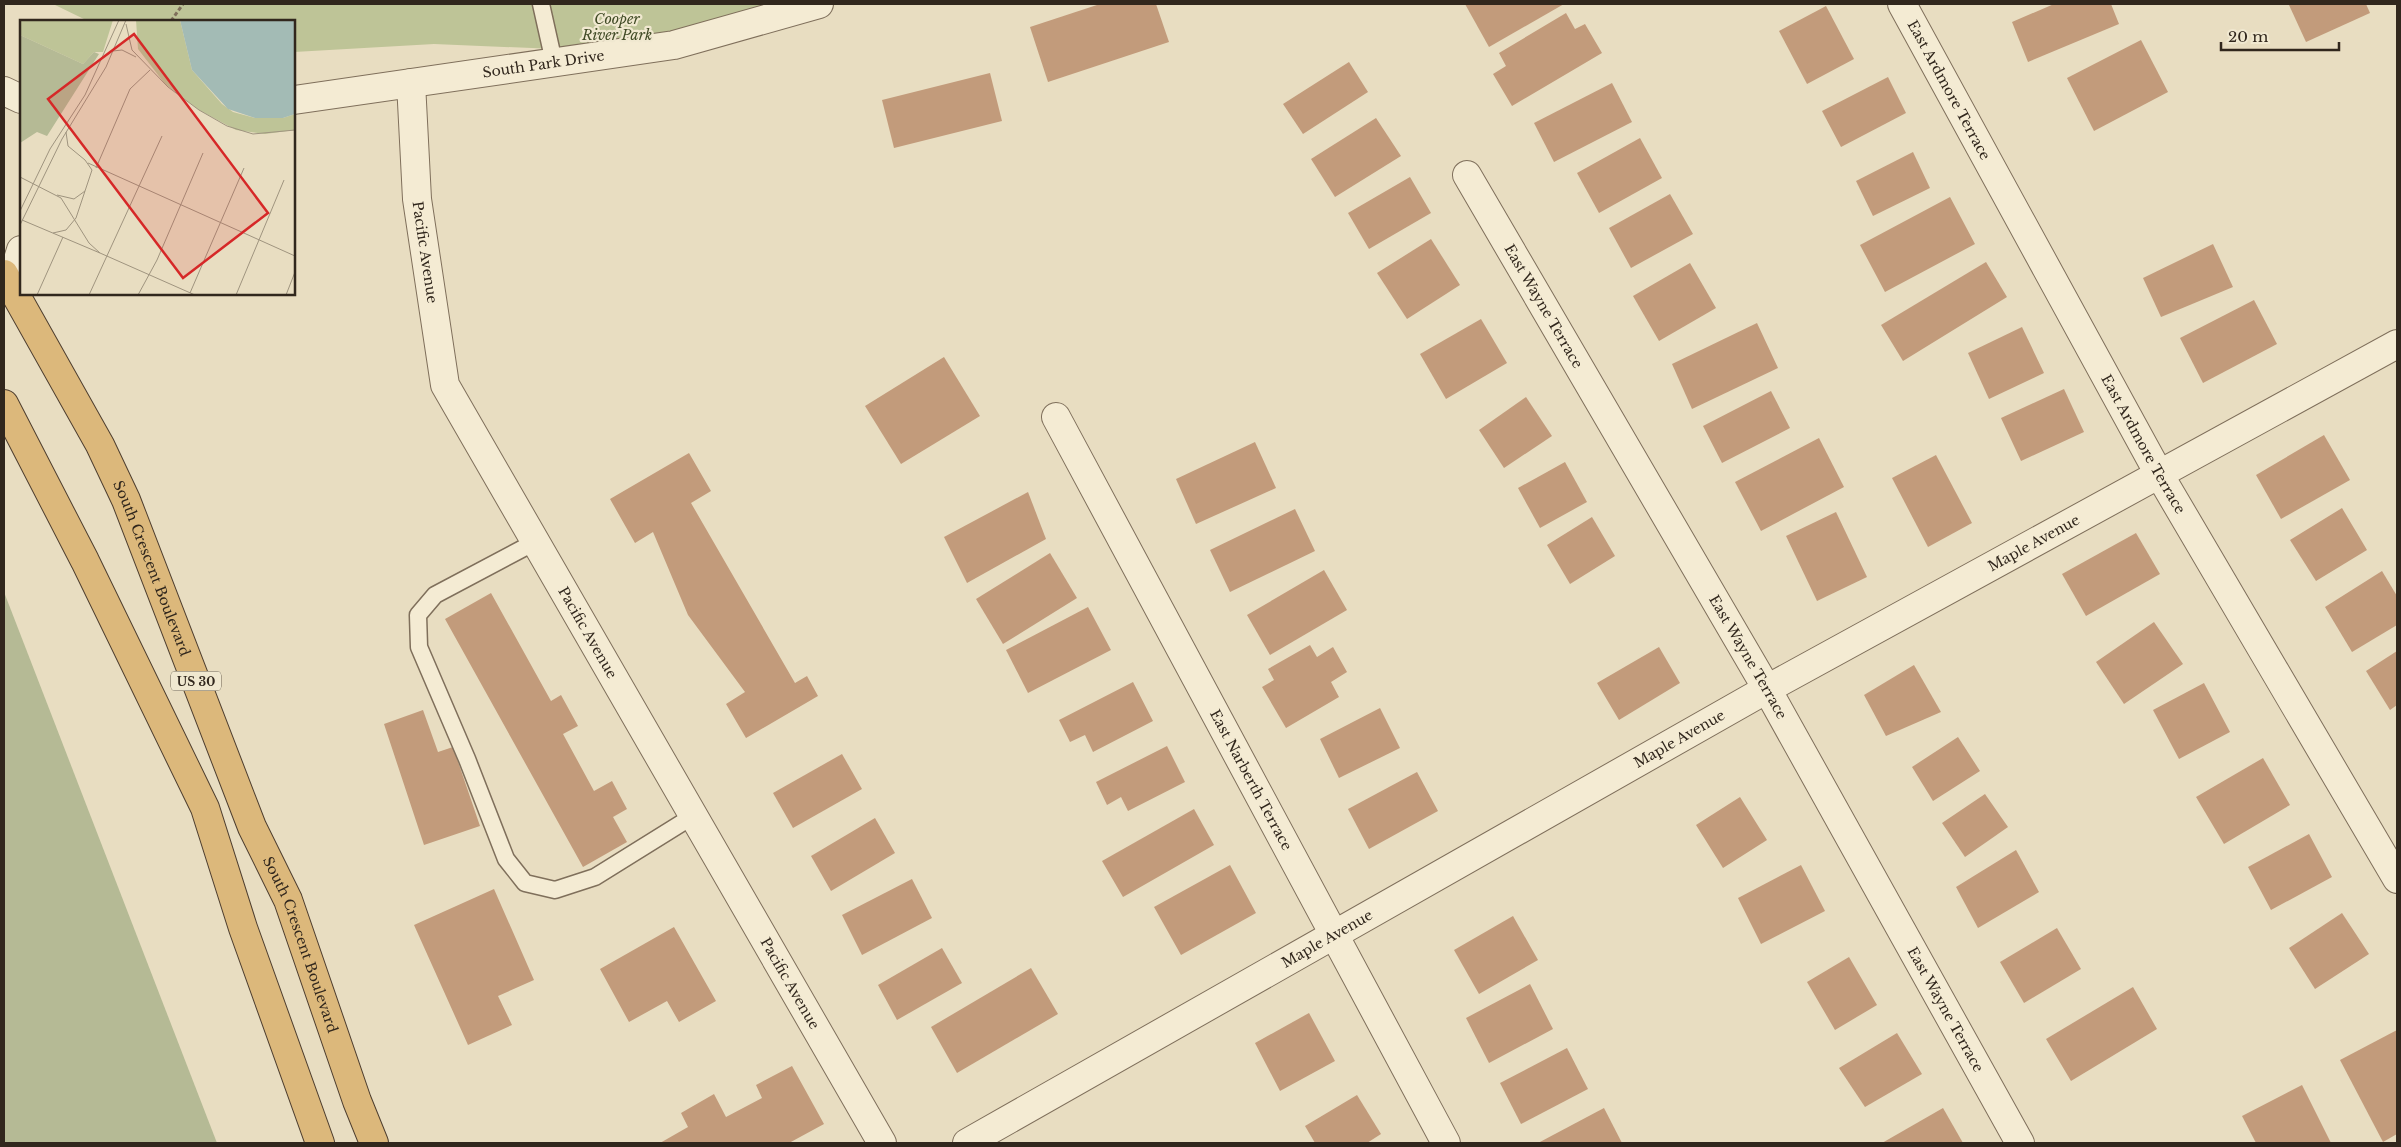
<svg xmlns="http://www.w3.org/2000/svg" width="2401" height="1147" viewBox="0 0 2401 1147" font-family="'Libre Baskerville',serif">
	<rect width="100%" height="100%" fill="#e8ddc1"/>
	<polygon fill="#bec497" points="53,4 819,4 628,52 434,44 294,52 294,21 88,21"/>
	<polygon fill="#b5ba95" points="4,592 217,1143 4,1143"/>
	<g fill="#c29b7b">
		<polygon points="1100,4 1156,4 1169,42 1048,82 1030,27"/>
		<polygon points="1465,4 1564,4 1489,47"/>
		<polygon points="2054,4 2111,4 2119,24 2028,62 2012,22"/>
		<polygon points="2292,4 2366,4 2370,13 2306,42 2289,5"/>
		<polygon points="1826,6 1854,59 1807,84 1779,31"/>
		<polygon points="1566,13 1575,29 1585,24 1602,53 1512,106 1493,74 1506,66 1499,53"/>
		<polygon points="2141,40 2168,92 2094,131 2067,78"/>
		<polygon points="1349,62 1368,92 1303,134 1283,104"/>
		<polygon points="990,73 1002,121 894,148 882,100"/>
		<polygon points="1888,77 1906,113 1841,147 1822,111"/>
		<polygon points="1612,83 1632,122 1554,162 1534,123"/>
		<polygon points="1376,118 1401,156 1335,197 1311,159"/>
		<polygon points="1640,138 1662,178 1599,213 1577,173"/>
		<polygon points="1913,152 1930,188 1873,216 1856,181"/>
		<polygon points="1410,177 1431,213 1369,249 1348,213"/>
		<polygon points="1670,194 1693,234 1631,268 1609,228"/>
		<polygon points="1950,197 1975,244 1885,292 1860,245"/>
		<polygon points="1431,239 1460,285 1407,319 1377,273"/>
		<polygon points="2213,244 2233,287 2161,317 2143,278"/>
		<polygon points="1986,262 2007,297 1903,361 1881,325"/>
		<polygon points="1690,263 1716,308 1659,341 1633,296"/>
		<polygon points="2254,300 2277,344 2203,383 2180,338"/>
		<polygon points="1481,319 1507,363 1446,399 1420,354"/>
		<polygon points="1757,323 1778,368 1692,409 1672,364"/>
		<polygon points="2022,327 2044,373 1989,399 1968,353"/>
		<polygon points="944,357 980,416 901,464 865,406"/>
		<polygon points="2064,389 2084,432 2021,461 2001,418"/>
		<polygon points="1771,391 1790,428 1722,463 1703,426"/>
		<polygon points="1526,397 1552,436 1504,468 1479,430"/>
		<polygon points="2324,435 2350,480 2281,519 2256,475"/>
		<polygon points="1819,438 1844,487 1761,531 1735,482"/>
		<polygon points="1255,442 1276,488 1196,524 1176,479"/>
		<polygon points="689,453 711,491 691,503 795,683 807,676 818,696 746,738 726,704 745,692 688,615 653,532 635,543 610,499"/>
		<polygon points="1936,455 1972,523 1928,547 1892,478"/>
		<polygon points="1565,462 1587,502 1540,528 1518,488"/>
		<polygon points="1028,492 1046,539 967,583 944,537"/>
		<polygon points="2342,508 2367,550 2316,581 2290,540"/>
		<polygon points="1295,509 1315,551 1230,592 1210,550"/>
		<polygon points="1836,512 1867,577 1817,601 1786,536"/>
		<polygon points="1592,517 1615,556 1570,584 1547,545"/>
		<polygon points="2136,533 2160,574 2086,616 2062,574"/>
		<polygon points="1050,553 1077,598 1003,644 976,599"/>
		<polygon points="1324,570 1347,610 1270,655 1247,615"/>
		<polygon points="2382,571 2397,596 2397,625 2352,652 2325,607"/>
		<polygon points="491,593 551,701 561,695 578,726 563,734 594,791 612,781 627,809 613,817 627,842 583,867 445,619"/>
		<polygon points="1088,607 1111,650 1028,693 1006,650"/>
		<polygon points="2154,622 2183,664 2124,704 2096,662"/>
		<polygon points="1310,645 1317,657 1333,647 1347,672 1331,682 1339,697 1286,728 1262,687 1274,680 1268,669"/>
		<polygon points="1659,647 1680,683 1619,720 1597,683"/>
		<polygon points="2397,651 2397,705 2390,710 2366,671"/>
		<polygon points="1914,665 1941,712 1886,736 1864,695"/>
		<polygon points="1133,682 1153,721 1093,752 1085,735 1070,742 1059,720"/>
		<polygon points="2204,683 2230,732 2179,759 2153,710"/>
		<polygon points="1380,708 1400,748 1339,778 1320,739"/>
		<polygon points="423,710 438,752 453,747 480,826 424,845 384,724"/>
		<polygon points="1958,737 1980,771 1933,801 1912,767"/>
		<polygon points="1167,746 1185,782 1128,811 1121,797 1107,805 1096,782"/>
		<polygon points="842,754 862,789 793,828 773,793"/>
		<polygon points="2263,758 2290,805 2224,844 2196,797"/>
		<polygon points="1417,772 1438,811 1369,849 1348,809"/>
		<polygon points="1985,794 2008,827 1965,857 1942,823"/>
		<polygon points="1740,797 1767,840 1723,868 1696,825"/>
		<polygon points="1194,809 1214,845 1123,897 1102,861"/>
		<polygon points="875,818 895,853 831,891 811,856"/>
		<polygon points="2309,834 2332,877 2271,910 2248,867"/>
		<polygon points="2016,850 2039,892 1978,928 1956,887"/>
		<polygon points="1230,865 1256,913 1181,955 1154,907"/>
		<polygon points="1801,865 1825,911 1761,944 1738,898"/>
		<polygon points="912,879 932,918 862,955 842,915"/>
		<polygon points="494,889 534,980 498,996 512,1025 468,1045 414,925"/>
		<polygon points="2342,913 2369,954 2315,989 2289,948"/>
		<polygon points="1513,916 1538,960 1479,994 1454,950"/>
		<polygon points="674,927 716,1001 679,1022 667,1001 629,1022 600,969"/>
		<polygon points="2057,928 2081,969 2024,1003 2000,962"/>
		<polygon points="942,948 962,983 897,1020 878,985"/>
		<polygon points="1849,957 1877,1005 1835,1030 1807,982"/>
		<polygon points="1031,968 1058,1014 957,1073 931,1027"/>
		<polygon points="1530,984 1553,1029 1489,1063 1466,1018"/>
		<polygon points="2133,987 2157,1029 2071,1081 2046,1039"/>
		<polygon points="1309,1013 1335,1061 1280,1091 1255,1043"/>
		<polygon points="2397,1030 2397,1134 2383,1142 2340,1060"/>
		<polygon points="1897,1033 1922,1074 1865,1107 1839,1068"/>
		<polygon points="1567,1048 1588,1089 1521,1124 1500,1083"/>
		<polygon points="792,1066 824,1124 789,1143 660,1143 688,1127 681,1113 714,1094 726,1117 762,1098 756,1085"/>
		<polygon points="2302,1085 2331,1143 2256,1143 2242,1116"/>
		<polygon points="1357,1095 1381,1134 1367,1143 1315,1143 1305,1126"/>
		<polygon points="1604,1108 1622,1143 1538,1143"/>
		<polygon points="1943,1108 1963,1143 1882,1143"/>
	</g>
	<g fill="none" stroke-linecap="round" stroke-linejoin="round">
		<defs>
			<g id="service">
				<polyline points="541,4 554,62"/>
				<polyline points="535,542 435,595 418,615 419,647 467,759 506,859 525,883 555,890 595,877 693,816"/>
			</g>
			<g id="minor">
				<path id="s1" d="M1902,4L2159,474L2397,879"/>
				<path id="s2" d="M411,83L417,199L445,385L882,1143"/>
				<path id="s3" d="M1467,175L1767,689L2020,1143"/>
				<path id="s4" d="M1056,417L1446,1143"/>
				<path id="s5" d="M967,1143L1767,689L2397,344"/>
			</g>
			<g id="tertiary">
				<polyline points="4,91 21,99"/>
				<path id="s6" d="M294,100L674,45L819,4"/>
				<polyline points="10,285 21,250"/>
			</g>
			<g id="trunk">
				<path id="s7" d="M4,274L100,445L126,500L252,827L288,900L357,1101L374,1143"/>
				<polyline points="4,404 85,561 205,808 243,928 320,1143"/>
			</g>
		</defs>
		<use href="#service" stroke="#7f6f5b" stroke-width="19"/>
		<use href="#minor" stroke="#7f6f5b" stroke-width="30"/>
		<use href="#tertiary" stroke="#7f6f5b" stroke-width="30"/>
		<use href="#trunk" stroke="#4e3e2f" stroke-width="30"/>
		<polyline stroke="#7f6f5b" stroke-width="3" stroke-dasharray="4 2.5" stroke-linecap="butt" points="171,21 183,4"/>
		<use href="#service" stroke="#f4ebd3" stroke-width="16"/>
		<use href="#minor" stroke="#f4ebd3" stroke-width="28"/>
		<use href="#tertiary" stroke="#f4ebd3" stroke-width="28"/>
		<use href="#trunk" stroke="#dcb87b" stroke-width="28"/>
	</g>
	<g text-anchor="middle" dominant-baseline="central" stroke-width="4.5" stroke-linejoin="round" paint-order="stroke">
		<rect fill="#f0e8d0" stroke="#6a6153" stroke-width="1" x="171" y="671.5" width="50" height="19" rx="4"/>
		<g font-size="12" font-weight="bold" fill="#31271d">
			<text x="196" y="681">US 30</text>
		</g>
		<g font-size="14" font-style="italic" fill="#414b26" stroke="#f0e8d0">
			<text x="617" y="19">Cooper<tspan x="617" dy="16">River Park</tspan></text>
		</g>
		<g font-size="14" fill="#31271d" stroke="#f0e8d0">
			<text stroke="none"><textPath href="#s6" startOffset="252">South Park Drive</textPath></text>
			<text stroke="none"><textPath href="#s1" startOffset="98">East Ardmore Terrace</textPath></text>
			<text stroke="none"><textPath href="#s2" startOffset="170">Pacific Avenue</textPath></text>
			<text stroke="none"><textPath href="#s3" startOffset="152">East Wayne Terrace</textPath></text>
			<text stroke="none"><textPath href="#s1" startOffset="502">East Ardmore Terrace</textPath></text>
			<text stroke="none"><textPath href="#s5" startOffset="1224">Maple Avenue</textPath></text>
			<text stroke="none"><textPath href="#s7" startOffset="330">South Crescent Boulevard</textPath></text>
			<text stroke="none"><textPath href="#s2" startOffset="590">Pacific Avenue</textPath></text>
			<text stroke="none"><textPath href="#s3" startOffset="558">East Wayne Terrace</textPath></text>
			<text stroke="none"><textPath href="#s5" startOffset="819">Maple Avenue</textPath></text>
			<text stroke="none"><textPath href="#s4" startOffset="412">East Narberth Terrace</textPath></text>
			<text stroke="none"><textPath href="#s5" startOffset="414">Maple Avenue</textPath></text>
			<text stroke="none"><textPath href="#s7" startOffset="735">South Crescent Boulevard</textPath></text>
			<text stroke="none"><textPath href="#s2" startOffset="995">Pacific Avenue</textPath></text>
			<text stroke="none"><textPath href="#s3" startOffset="962">East Wayne Terrace</textPath></text>
		</g>
	</g>
	<g transform="translate(20 20)">
		<rect width="275" height="275" fill="#e8ddc1"/>
		<path d="M0,0H93L83,32H74L63,44L0,15ZM116,0H160L172,50L202,84L213,92L235,98H263L275,94V110L245,114L216,110L179,90L145,64L118,29Z" fill="#bec497"/>
		<path d="M0,15L63,44L74,32L79,34L27,116L17,112L0,123Z" fill="#b5ba95"/>
		<path d="M160,0H275V94L263,98H235L208,89L172,50Z" fill="#a3bbb5"/>
		<path fill="none" stroke="#9f947f" stroke-width="1" d="M106,4L112,30L148,67L179,90L207,106L233,114L275,110M93,31L102,30L116,37M46,112L48,126L65,140L72,150L56,198M68,143L275,236M76,148L110,69L130,50M0,157L41,178L69,223L80,233L175,275M37,175L54,179L65,171M0,191L30,129L65,75L99,0M2,200L80,233M0,205L42,119L86,47L106,0M33,213L46,210L56,198M170,273L224,148M17,275L43,217M69,275L142,116M118,275L137,240L183,133M216,275L264,160M266,275L275,252"/>
		<path fill="#d62828" fill-opacity="0.15" stroke="#d62828" stroke-width="2.5" d="M114,14L248,193L163,258L28,79Z"/>
		<rect width="275" height="275" fill="none" stroke="#31271d" stroke-width="2.5"/>
	</g>
	<rect width="2401" height="1147" fill="none" stroke="#31271d" stroke-width="10"/>
	<path d="M2221 42v8h118v-8" fill="none" stroke="#31271d" stroke-width="2.5"/>
	<text x="2228" y="42" font-size="15" fill="#31271d" stroke="#f0e8d0" stroke-width="4" paint-order="stroke">20 m</text>
</svg>
